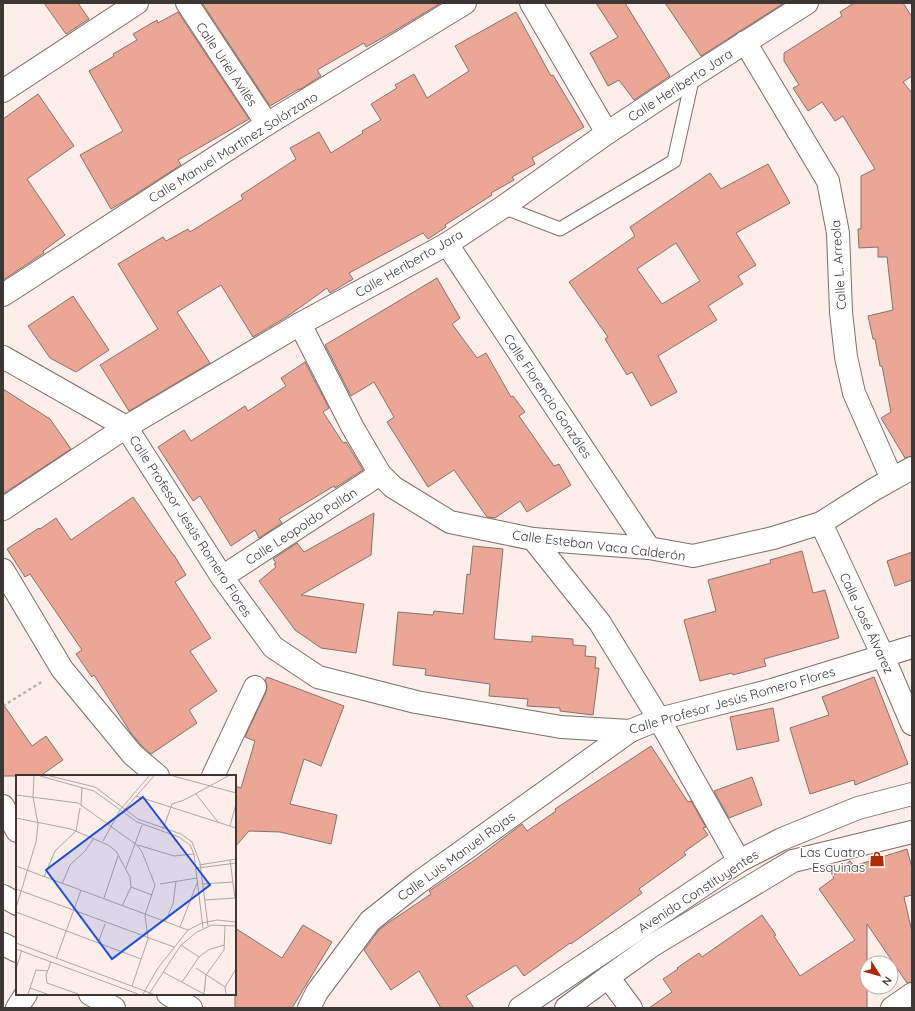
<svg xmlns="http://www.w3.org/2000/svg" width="915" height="1011" viewBox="0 0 915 1011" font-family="Quicksand,sans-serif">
	<rect width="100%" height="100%" fill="#feeeea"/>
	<g fill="#eba695" stroke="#81736f" fill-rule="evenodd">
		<polygon points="44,3 78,3 89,19 66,34"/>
		<polygon points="202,3 441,3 391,33 366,47 364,43 317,70 321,76 299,90 299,89 270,106"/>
		<polygon points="596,3 625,3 670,76 634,100 619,80 608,86 590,53 618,37"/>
		<polygon points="665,3 784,3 701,56"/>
		<polygon points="854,3 903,3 912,17 912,76 903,82 912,93 912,456 905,458 881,418 891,412 882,366 880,366 875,339 873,339 868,316 893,310 887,257 878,257 878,247 859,248 858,229 861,229 861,176 875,169 843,116 835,121 822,102 808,111 793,88 799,85 784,61 784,53 842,16 840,12"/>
		<polygon points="178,12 249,119 178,160 181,165 128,199 111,209 80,155 123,131 89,71 114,56 113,54 137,40 133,34 157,20 158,23"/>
		<polygon points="516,12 551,76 553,75 584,127 532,158 535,164 512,177 514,180 491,193 492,195 445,225 446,227 428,239 423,233 349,273 353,279 330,293 327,288 288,316 253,337 221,285 177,312 210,363 129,411 100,365 158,329 118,264 163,237 166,241 188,229 190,232 243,199 241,195 296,159 290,148 319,132 331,153 363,133 362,131 381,120 371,104 397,88 395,85 414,74 427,98 469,71 455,46"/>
		<polygon points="38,94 74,146 27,179 65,235 43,251 44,253 3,280 3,119"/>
		<path d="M768,164L790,203L736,233L756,265L738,276L743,284L708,306L717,320L658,356L677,392L651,406L632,372L627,375L605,339L608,337L569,282L635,236L630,227L710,173L721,189ZM676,243L700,281L662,304L637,269Z"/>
		<polygon points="437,278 460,318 452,324 477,358 486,353 511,397 513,396 525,412 519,416 554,466 559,464 571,485 527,512 520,501 495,518 487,517 454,470 428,487 387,422 394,417 374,382 351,396 325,345"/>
		<polygon points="73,296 109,350 76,372 50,358 28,326"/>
		<polygon points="305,362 329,408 323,412 343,443 346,442 363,470 335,488 334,486 279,519 282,523 259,538 255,530 231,546 200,496 193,501 158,447 184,430 191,441 245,406 248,411 286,386 281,378"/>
		<polygon points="3,389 50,419 71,449 3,494"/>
		<polygon points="133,497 174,556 174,555 186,575 175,582 211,638 190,651 217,691 189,710 197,723 151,754 142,746 131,733 94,675 92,677 76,654 82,650 30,574 25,577 7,549 39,528 40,529 56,518 71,540"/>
		<polygon points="374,513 371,555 301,595 364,604 356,653 321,648 295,630 259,581 276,567 274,564 276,563 273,559 297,543 304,552"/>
		<polygon points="473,546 503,549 494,639 532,642 532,636 573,639 573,645 586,646 585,656 596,657 595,668 599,668 593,715 560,711 560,708 527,706 528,699 489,696 490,684 425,675 426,669 393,665 398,612 433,615 434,611 463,614 467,574 470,575"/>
		<polygon points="802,551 813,593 825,590 839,638 764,659 766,666 733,675 732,673 700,681 684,620 716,611 708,580 771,563 770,560"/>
		<polygon points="912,552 912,580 895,586 887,561"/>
		<polygon points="267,677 344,706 321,766 304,759 290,804 337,815 331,844 280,832 249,831 235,847 235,786 241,788 255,741 245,737 266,692 267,686 265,680"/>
		<polygon points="874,677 908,764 855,785 854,780 810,794 790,728 829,715 822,697"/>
		<polygon points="3,704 32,746 46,736 63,760 40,776 3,776"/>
		<polygon points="773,708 779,741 737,750 730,717"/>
		<polygon points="651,746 688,802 691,801 706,827 703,828 708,835 684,852 686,855 639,889 642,893 571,944 570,943 524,976 516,965 466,996 474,1008 441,1008 419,971 391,990 364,950 379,930 388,923 431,894 429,891 476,859 522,824 527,831 556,811 555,809"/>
		<polygon points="752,777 762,805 729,818 714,791"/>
		<polygon points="907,849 912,868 912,895 904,897 912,932 912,982 907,983 867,924 867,1008 649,1008 672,992 663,979 678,969 677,968 699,953 702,957 762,915 776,935 774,936 800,976 855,940 819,889 834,878 832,876 850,861 854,866"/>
		<polygon points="303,925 332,942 292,1008 235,1008 235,928 282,958"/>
	</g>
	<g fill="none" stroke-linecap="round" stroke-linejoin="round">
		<defs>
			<polyline id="lane" points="503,207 560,229 674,161 693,76"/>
			<g id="street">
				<polyline points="187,3 267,124"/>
				<polyline points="531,3 607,133"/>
				<polyline points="745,42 828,181 838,233 841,312 846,357 854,393 892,479"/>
				<polyline points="3,91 137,3"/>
				<polyline points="447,244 649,548"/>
				<polyline points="3,295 267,124 465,3"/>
				<polyline points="300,324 353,428 380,474 393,487 450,522 533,539 649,548 693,556 773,538 821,523 873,490 912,468"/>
				<polyline points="3,357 126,427 222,577 273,647 318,677 416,702 561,727 630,731 659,719 772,690 912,647"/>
				<polyline points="3,509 126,427 300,324 447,244 503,207 607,133 693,76 807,3"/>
				<polyline points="821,523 883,656 912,724"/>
				<polyline points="533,539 600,623 659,719 739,861"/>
				<polyline points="3,570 62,669 133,755 158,776"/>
				<polyline points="222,577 380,474"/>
				<polyline points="213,776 255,687"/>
				<polyline points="3,806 17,831"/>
				<polyline points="608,977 631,1008"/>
				<polyline points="17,1008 26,994"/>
				<polyline points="309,1008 317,992 370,921 418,883 630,731"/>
				<polyline points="892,1008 912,994"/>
			</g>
			<g id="secondary">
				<polyline points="3,896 17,904"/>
				<polyline points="3,944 17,951"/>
				<polyline points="90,994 114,1008"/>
				<polyline points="168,994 191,1008"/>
				<polyline points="520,1008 739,861 782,839 858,808 912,794"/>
				<polyline points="566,1008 608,977 653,945 793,861 912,832"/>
			</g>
		</defs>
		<use href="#lane" stroke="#7b6e6a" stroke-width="15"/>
		<use href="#street" stroke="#7b6e6a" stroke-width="24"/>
		<use href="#secondary" stroke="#7b6e6a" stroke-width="24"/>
		<polyline stroke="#b8aca8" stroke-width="2.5" stroke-dasharray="3 3" stroke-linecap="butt" points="3,706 43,681"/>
		<use href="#lane" stroke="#fff" stroke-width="13"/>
		<use href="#street" stroke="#fff" stroke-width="22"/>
		<use href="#secondary" stroke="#fff" stroke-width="22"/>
	</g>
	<defs>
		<symbol id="shop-bare" viewBox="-9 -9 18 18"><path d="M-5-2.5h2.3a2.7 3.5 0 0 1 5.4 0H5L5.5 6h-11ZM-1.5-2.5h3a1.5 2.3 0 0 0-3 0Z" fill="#b32801" stroke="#fff" stroke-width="2.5" paint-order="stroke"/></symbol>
	</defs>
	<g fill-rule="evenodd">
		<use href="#shop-bare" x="866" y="848" width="22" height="22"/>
	</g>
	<g text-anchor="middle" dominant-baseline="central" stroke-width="3" stroke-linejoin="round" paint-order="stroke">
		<g font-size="13" fill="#3c3634" stroke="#fff">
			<text transform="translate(227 64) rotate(56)">Calle Uriel Avilés</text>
			<text transform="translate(680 85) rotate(-33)">Calle Heriberto Jara</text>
			<text transform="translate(233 147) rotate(-32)">Calle Manuel Martínez Solórzano</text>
			<text transform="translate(409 263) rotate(-30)">Calle Heriberto Jara</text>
			<text transform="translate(838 265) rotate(-94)">Calle L. Arreola</text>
			<text transform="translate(548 396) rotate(56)">Calle Florencio Gonzáles</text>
			<text transform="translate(191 526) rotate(57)">Calle Profesor Jesús Romero Flores</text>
			<text transform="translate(301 526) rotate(-33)">Calle Leopoldo Pallán</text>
			<text transform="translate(599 545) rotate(7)">Calle Esteban Vaca Calderón</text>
			<text transform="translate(867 623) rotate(65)">Calle José Álvarez</text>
			<text transform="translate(732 700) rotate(-16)">Calle Profesor Jesús Romero Flores</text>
			<text transform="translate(456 856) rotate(-36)">Calle Luis Manuel Rojas</text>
			<text transform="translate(698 891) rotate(-33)">Avenida Constituyentes</text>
		</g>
		<g font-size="13" fill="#3c3634" stroke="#fff" text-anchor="end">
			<text x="865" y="852">Las Cuatro<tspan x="865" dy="15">Esquinas</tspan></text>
		</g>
	</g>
	<g transform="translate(16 775)">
		<rect width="220" height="220" fill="#feeeea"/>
		<path fill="none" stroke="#b0a4a1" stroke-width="1" d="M24,1L78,16L121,47L163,62L174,70L178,79L187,153M34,1L79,12L122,44L165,59L176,67L184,88L192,151M157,1L220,18M180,19L202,47M0,20L62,28L121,70L126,77L139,110L129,140L132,164L116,211M120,21L220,53M65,30L66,12M108,35L138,1M0,43L55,54L92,70L100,76L114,102L115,112L106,131M214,51L220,29M147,54L156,29L168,25L212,1M87,66L104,35L133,1M122,70L158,81L178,79M183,90L220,84M0,91L172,155M110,93L126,50M182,93L220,88M28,102L39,76L60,56L64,33M46,109L54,90L69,76L78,63M144,109L181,103M187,109L217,107M115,112L136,120M0,114L158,172M88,123L102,81M189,125L219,123L214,85M0,133L20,67L22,49L17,22L18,1M0,137L125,184M149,147L157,129L160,106M164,152L181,108M0,168L137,219M82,168L89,149M165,170L183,182M0,174L122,219M40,184L65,115M35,187L30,200L31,208L62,219M180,193L209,212M0,194L6,175M147,197L188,219M166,207L183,182L192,175L208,170M14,213L31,219M12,219L20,195L32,196M127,219L142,193L172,155L186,148L201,145L220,147M133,219L165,170L181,157L196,150L220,151M188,219L190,200L208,175L209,150M210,219L209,212L220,194"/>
		<path fill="#1d4ed8" fill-opacity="0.15" stroke="#1d4ed8" stroke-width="2" d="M127,22L194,110L96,184L30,95Z"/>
		<rect width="220" height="220" fill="none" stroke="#3c3634" stroke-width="2"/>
	</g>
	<rect width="915" height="1011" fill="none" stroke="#3c3634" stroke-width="8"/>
	<g transform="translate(879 975) rotate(127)"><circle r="19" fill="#ffffff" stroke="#b1afae"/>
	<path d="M0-3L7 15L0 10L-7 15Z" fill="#b32801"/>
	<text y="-6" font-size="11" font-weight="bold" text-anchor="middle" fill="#3c3634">N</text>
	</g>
</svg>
